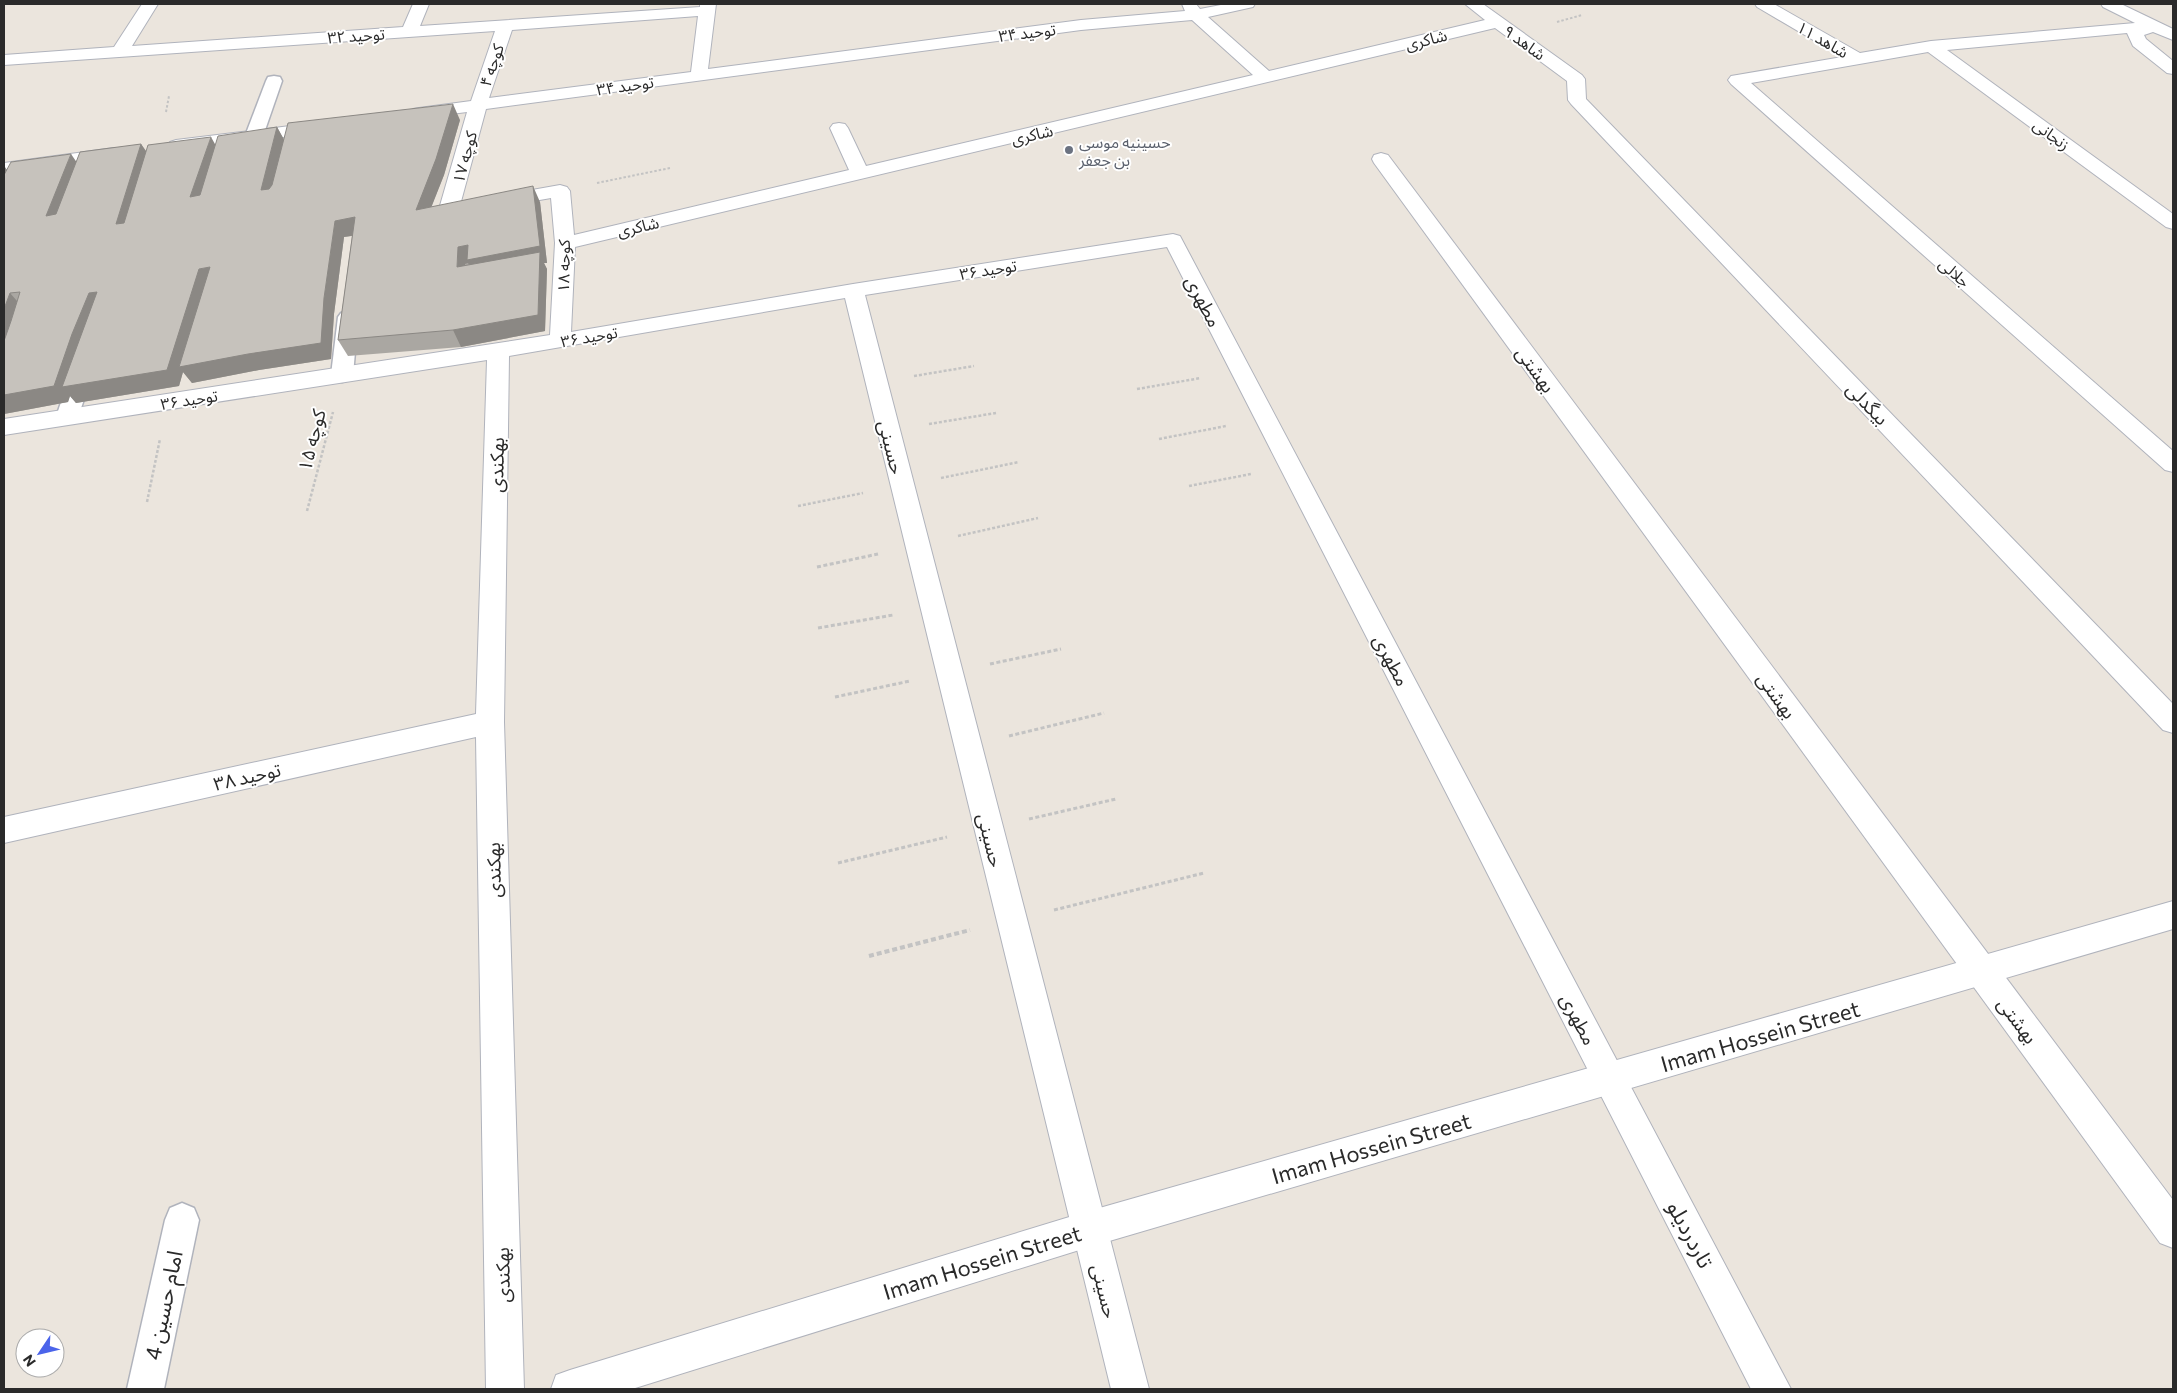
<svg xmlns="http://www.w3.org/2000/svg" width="2177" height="1393" viewBox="0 0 2177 1393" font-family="Commissioner,'Noto Sans Arabic',sans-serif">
	<rect width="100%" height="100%" fill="#ebe5dd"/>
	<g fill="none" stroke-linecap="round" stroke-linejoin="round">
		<defs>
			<g id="service">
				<polygon points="274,76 280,77 282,81 263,136 260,140 254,141 248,140 245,136 266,81 268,77"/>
				<polygon points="348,311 355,313 358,317 353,375 349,380 342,382 335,380 331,375 338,317 341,313"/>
				<polygon points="84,360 91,362 95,367 78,417 75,422 67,424 59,422 56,417 73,367 77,362"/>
				<polygon points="182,1203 194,1208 199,1220 164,1389 127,1389 165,1220 170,1208"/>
			</g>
			<g id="minor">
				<path d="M142,4H158L132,46L403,27L413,4H429L420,26L700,7V4H716L708,69L1081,20L1185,11L1182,4H1196L1200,9L1226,4H1255L1253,7L1208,17L1269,71L1485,20L1465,4H1483L1582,75L1585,79L1586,99L2173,704V733L2163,730L1571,104L1568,100L1567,81L1495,28L575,247L571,332L853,284L1173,234L1180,236L1791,1389H1751L1167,247L865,295L1149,1389H1111L845,298L509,356L504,722L524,1389H486L476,737L4,843V817L476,714L487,360L4,435V419L550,335L555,243L551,198L500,207L493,205L490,201L493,197L560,185L567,187L570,191L574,235L849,170L830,128L833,124L839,123L845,124L848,128L866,166L1253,75L1192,20L1081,30L486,109L459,209L456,213L449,215L442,213L439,209L467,112L419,118L413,117L410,113L413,109L419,108L471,101L495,31L4,65V55L114,47ZM698,16L691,72L489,98L512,30Z"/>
				<polygon points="1755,4 1774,4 1860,53 1931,41 2135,23 2103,7 2101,4 2121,4 2173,29 2173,40 2153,32 2144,35 2146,39 2173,61 2173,74 2167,73 2133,46 2127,33 1947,50 2173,214 2173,229 2166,227 1928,52 1751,83 2173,451 2173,472 2165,470 1731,84 1728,80 1731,76 1737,75 1842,57 1757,7"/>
				<polygon points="322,122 328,123 331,127 328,131 176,152 170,150 167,146 170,142 176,140"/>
				<polygon points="114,148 121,150 123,154 121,158 4,175 4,163"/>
				<polygon points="1381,153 1388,155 2173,1200 2173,1248 2160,1243 1374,163 1372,159 1374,155"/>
			</g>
			<polygon id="tertiary" points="2173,901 2173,929 1089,1247 632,1389 551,1389 556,1375 570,1370 1089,1211"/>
		</defs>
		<use href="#service" stroke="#b0b3bc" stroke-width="3"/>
		<use href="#minor" stroke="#b0b3bc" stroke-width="2"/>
		<use href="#tertiary" stroke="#b0b3bc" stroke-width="2"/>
		<g stroke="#c3c3c3" stroke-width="2" stroke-dasharray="2.5 2" stroke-linecap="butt">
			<polyline points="1557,22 1582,15"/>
			<polyline points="166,112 169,96"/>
			<polyline points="597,183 670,168"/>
		</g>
		<g stroke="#c3c3c3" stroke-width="2.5" stroke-dasharray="3 2" stroke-linecap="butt">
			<polyline points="914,376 974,366"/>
			<polyline points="1137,389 1201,378"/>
			<polyline points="929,424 996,413"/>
			<polyline points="1159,439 1226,426"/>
			<polyline points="941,478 1019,462"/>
			<polyline points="1189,486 1251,474"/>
			<polyline points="147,502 160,439"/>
			<polyline points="798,506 863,493"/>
			<polyline points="307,511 333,412"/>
			<polyline points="958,536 1038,518"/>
		</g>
		<g stroke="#c3c3c3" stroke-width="3" stroke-dasharray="4 2.5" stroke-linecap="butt">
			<polyline points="817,567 878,554"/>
			<polyline points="818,628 893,615"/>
			<polyline points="990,664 1061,649"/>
			<polyline points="835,697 910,681"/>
			<polyline points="1009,736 1104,713"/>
			<polyline points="1029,819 1116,799"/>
			<polyline points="838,863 947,837"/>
			<polyline points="1054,910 1204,873"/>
		</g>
		<polyline stroke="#c3c3c3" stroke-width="4" stroke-dasharray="5 3" stroke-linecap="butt" points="869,956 970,930"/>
		<use href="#service" fill="#fff" fill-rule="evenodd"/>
		<use href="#minor" fill="#fff" fill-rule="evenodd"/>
		<use href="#tertiary" fill="#fff" fill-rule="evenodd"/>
	</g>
	<polygon fill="#aaa7a2" points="460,120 444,175 431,207 540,202 547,263 544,263 547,269 545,331 461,347 348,356 338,340 352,236 344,237 334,314 331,359 259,370 192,383 183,372 179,386 76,403 70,396 68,402 4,414 4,166 7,170 76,161 141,144 146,151 215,145 277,127 284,140"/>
	<g fill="#8b8884">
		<polygon points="453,104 460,120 444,175 424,226 416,210"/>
		<polygon points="277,127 286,143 271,207 261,190"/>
		<polygon points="211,137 220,153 201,213 190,197"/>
		<polygon points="141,144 152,160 127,240 116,224"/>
		<polygon points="71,154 82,170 59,232 46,216"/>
		<polygon points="4,166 14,179 4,201"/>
		<polygon points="533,186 540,202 547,263 544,263 547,269 545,331 461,347 453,330 475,277 468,263 465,264 465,283 457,267 458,247 468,245"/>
		<polygon points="355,217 363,234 344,237 334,314 331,359 259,370 192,383 183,372 179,386 76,403 70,396 68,402 4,414 4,395 72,334 89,293 210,267 324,298 335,221"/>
		<polygon points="10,293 24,309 4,365 4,309"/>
	</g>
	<polygon fill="#c6c2bc" stroke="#8b8884" points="453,104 436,159 416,210 533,186 540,246 467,260 468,245 458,247 457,267 540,252 538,315 453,330 338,340 355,217 335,221 324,298 321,343 248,354 179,367 210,267 199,269 167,370 62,387 97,292 89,293 72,334 54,386 4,395 4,341 11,321 20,292 10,293 4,309 4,175 11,162 71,154 46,216 56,214 80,152 141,144 116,224 124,223 148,145 211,137 190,197 200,195 218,136 277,127 261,190 269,189 272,185 288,123"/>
	<circle fill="#6b7280" stroke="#fff" stroke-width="2" cx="1069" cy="150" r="5"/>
	<g text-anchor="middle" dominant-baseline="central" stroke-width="4" stroke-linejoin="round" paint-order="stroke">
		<g font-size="16" fill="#2a2a2a" stroke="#fff">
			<text transform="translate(1027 32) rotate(-7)">توحید ۳۴</text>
			<text transform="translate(356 35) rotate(-4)">توحید ۳۲</text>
			<text transform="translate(1426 39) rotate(-14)">شاکری</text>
			<text transform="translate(1823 39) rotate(30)">شاهد ۱۱</text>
			<text transform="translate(1525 42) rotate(36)">شاهد ۹</text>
			<text transform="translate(491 65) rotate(-71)">کوچه ۴</text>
			<text transform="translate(625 85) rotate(-8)">توحید ۳۴</text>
			<text transform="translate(1032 134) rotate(-13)">شاکری</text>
			<text transform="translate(2052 134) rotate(36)">زنجانی</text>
			<text transform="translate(464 157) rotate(-75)">کوچه ۱۷</text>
			<text transform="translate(638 226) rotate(-13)">شاکری</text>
			<text transform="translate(563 266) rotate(-89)">کوچه ۱۸</text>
			<text transform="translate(988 269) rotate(-9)">توحید ۳۶</text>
			<text transform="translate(1955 272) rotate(41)">جلالی</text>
			<text transform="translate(589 336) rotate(-10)">توحید ۳۶</text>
			<text transform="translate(189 399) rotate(-9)">توحید ۳۶</text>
		</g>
		<g font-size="16" fill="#5b616d" stroke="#fff" text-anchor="start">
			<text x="1079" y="141">حسینیه موسی<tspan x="1079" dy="18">بن جعفر</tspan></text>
		</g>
		<g font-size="19" fill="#2a2a2a" stroke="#fff">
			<text transform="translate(1204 301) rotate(62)">مطهری</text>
			<text transform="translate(1536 369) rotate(54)">بهشتی</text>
			<text transform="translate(1868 403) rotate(46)">بیگدلی</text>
			<text transform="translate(311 440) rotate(-76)">کوچه ۱۵</text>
			<text transform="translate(892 447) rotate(76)">حسینی</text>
			<text transform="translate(496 465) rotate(-89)">بهکندی</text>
			<text transform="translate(1392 660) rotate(62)">مطهری</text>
			<text transform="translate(1777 695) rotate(54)">بهشتی</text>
			<text transform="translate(247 776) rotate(-13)">توحید ۳۸</text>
			<text transform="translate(991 840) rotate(76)">حسینی</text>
			<text transform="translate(493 870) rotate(-91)">بهکندی</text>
			<text transform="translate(1579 1019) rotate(62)">مطهری</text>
			<text transform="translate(2018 1020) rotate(53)">بهشتی</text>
			<text transform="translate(502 1275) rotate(-91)">بهکندی</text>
			<text transform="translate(1105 1291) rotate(76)">حسینی</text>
		</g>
		<g font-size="22" fill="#2a2a2a" stroke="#fff">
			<text transform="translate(1760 1036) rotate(-16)">Imam Hossein Street</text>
			<text transform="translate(1371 1148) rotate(-16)">Imam Hossein Street</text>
			<text transform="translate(1691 1234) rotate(62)">تاردردیلو</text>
			<text transform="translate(982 1262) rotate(-17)">Imam Hossein Street</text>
			<text transform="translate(163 1305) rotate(-78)">امام حسین 4</text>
		</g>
	</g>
	<rect width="2177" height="1393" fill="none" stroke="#2a2a2a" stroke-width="10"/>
	<g transform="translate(40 1353) rotate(235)"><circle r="24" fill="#ffffff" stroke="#aaaaaa"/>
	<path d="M0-4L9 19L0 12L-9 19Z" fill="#4b64ea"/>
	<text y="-8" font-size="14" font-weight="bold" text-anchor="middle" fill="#2a2a2a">N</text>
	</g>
</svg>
